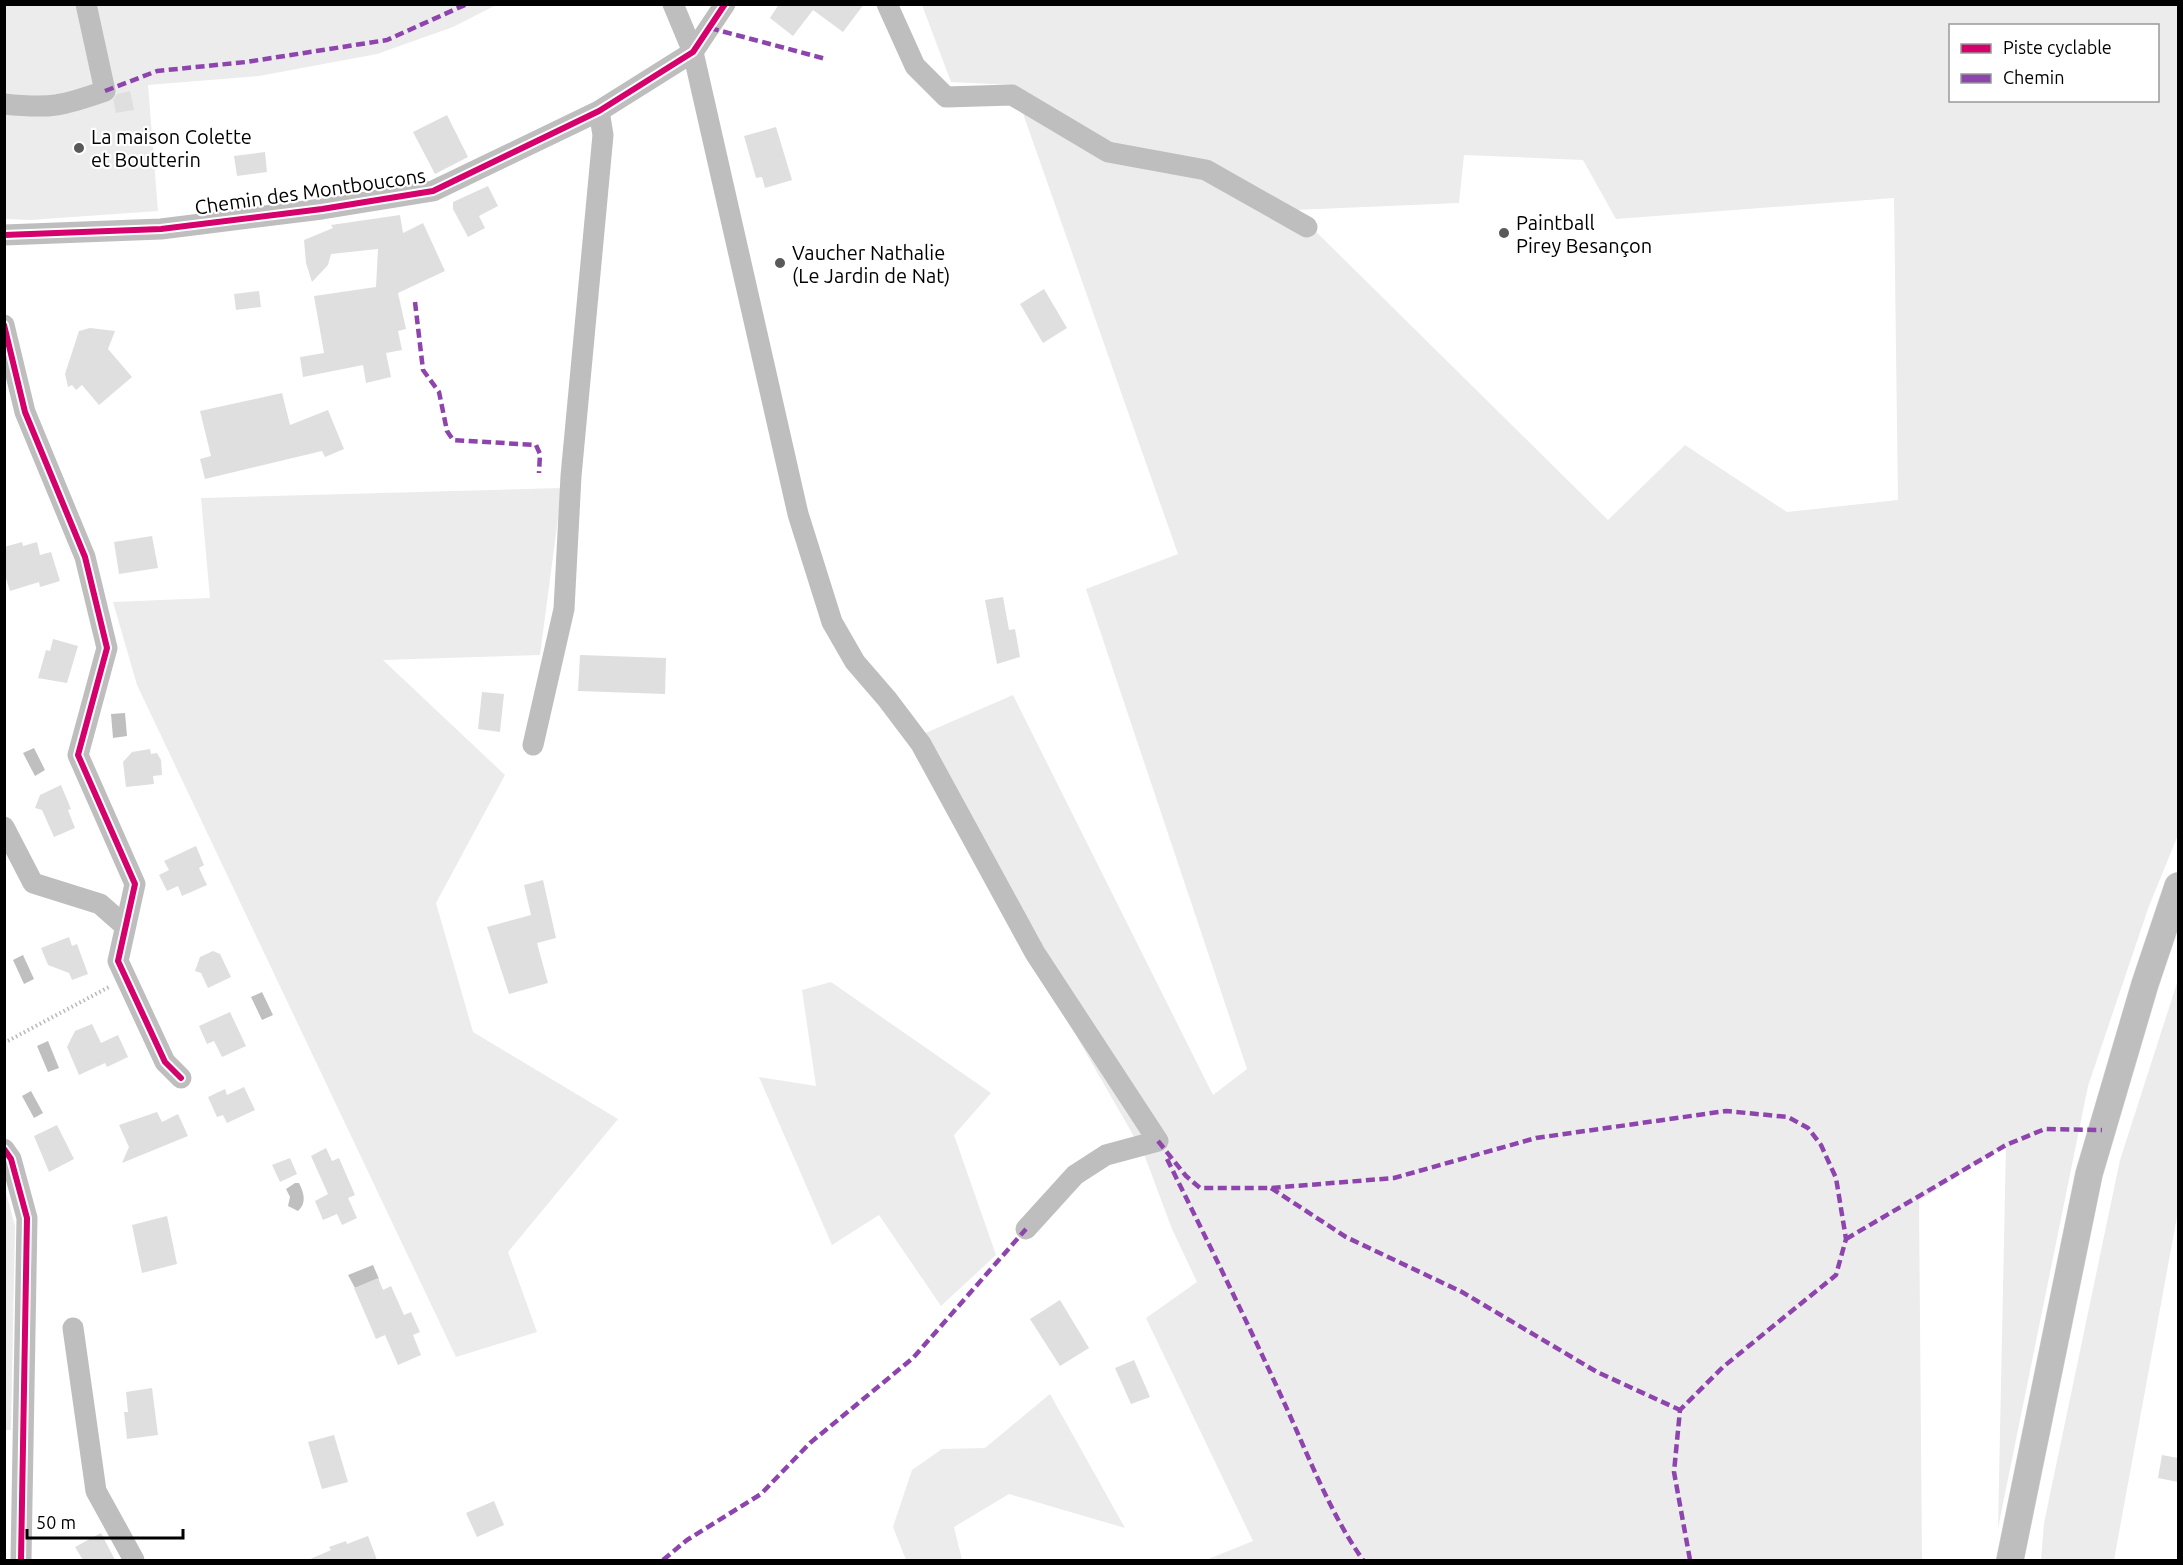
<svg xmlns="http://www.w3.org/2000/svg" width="2183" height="1565" viewBox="0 0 2183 1565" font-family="Ubuntu,sans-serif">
	<rect width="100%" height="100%" fill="#fff"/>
	<g fill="#ececec" fill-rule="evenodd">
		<polygon points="4,5 496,5 453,27 377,54 259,76 148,85 158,211 30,220 5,219"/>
		<path d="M922,5H2178V835L2149,906L2088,1086L1998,1528L2006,1145L1919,1201L1922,1560H1206L1253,1541L1146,1318L1197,1282L1172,1229L1144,1154L907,741L1013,695L1213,1095L1247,1069L1086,589L1178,554L1013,85L951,82ZM1950,26H2158V100H1950ZM1464,155L1583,160L1616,219L1894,198L1898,500L1787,512L1685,445L1608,520L1294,210L1459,203Z"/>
		<polygon points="562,488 540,655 383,660 505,775 436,903 473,1032 618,1119 508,1252 537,1332 456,1357 137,685 113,602 210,598 201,498"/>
		<polygon points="2178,980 2178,1211 2114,1560 2041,1560 2044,1523 2120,1160"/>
		<polygon points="831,982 991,1093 954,1135 996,1255 941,1306 879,1215 832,1245 759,1077 816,1086 802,990"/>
		<polygon points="4,1185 15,1226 11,1430 5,1430"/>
		<polygon points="1050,1394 1125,1528 1009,1494 954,1527 962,1560 906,1560 893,1527 912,1470 942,1449 985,1448"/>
	</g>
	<g fill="#bfbfbf">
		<polygon points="125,713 127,736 113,738 111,714"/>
		<polygon points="34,748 45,770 35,776 23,753"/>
		<polygon points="23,955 34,979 24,984 13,960"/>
		<polygon points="262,992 273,1015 262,1020 251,997"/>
		<polygon points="48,1041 59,1068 48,1072 37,1046"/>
		<polygon points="31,1091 43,1113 34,1118 22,1096"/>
		<path d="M295,1183H299C304,1193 307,1203 298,1211L288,1206L290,1197L286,1189Z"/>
		<polygon points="373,1265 379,1279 355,1288 348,1275"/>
	</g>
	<g fill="#dfdfdf">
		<polygon points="779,4 864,4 843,32 813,10 793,36 770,18"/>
		<polygon points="130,91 134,110 116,113 113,100 117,94"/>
		<polygon points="447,115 468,157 435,174 413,132"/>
		<polygon points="776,127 792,180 765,188 762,177 756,178 744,136"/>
		<polygon points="265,152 267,172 237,176 234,156"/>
		<polygon points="488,186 498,206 479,216 485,228 468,237 453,209 453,202"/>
		<polygon points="400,215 403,233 423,223 445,271 398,293 406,329 398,331 402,350 386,353 391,377 366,383 363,365 303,377 300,357 324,353 314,296 376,287 378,249 331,254 328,265 312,282 306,263 304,240 333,228 331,225"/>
		<polygon points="1044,289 1067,328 1043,343 1020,304"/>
		<polygon points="259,291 261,307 236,310 234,294"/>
		<polygon points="90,328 115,331 108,349 132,377 99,405 82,385 76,390 72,385 68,387 65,374 79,331"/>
		<polygon points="282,393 290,425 328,410 344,449 325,457 322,451 205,479 200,459 211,456 200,411"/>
		<polygon points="152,536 158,568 119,574 114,542"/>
		<polygon points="22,542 23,546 37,542 40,555 51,552 60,581 40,587 39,582 10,591 4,572 4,547"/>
		<polygon points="1003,597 1009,630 1015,629 1020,657 997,664 985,600"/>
		<polygon points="53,639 78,646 67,683 38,678 46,650 50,651"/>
		<polygon points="580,655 666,658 665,694 578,691"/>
		<polygon points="482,692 504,694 500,732 478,729"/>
		<polygon points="150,749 151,754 157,753 161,760 162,775 153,776 154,784 126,787 123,762 132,752"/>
		<polygon points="61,785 71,809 68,810 75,828 54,837 42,810 35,808 40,795"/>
		<polygon points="196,846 204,865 199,868 207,885 182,896 178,886 167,891 159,875 169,870 164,861"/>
		<polygon points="543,880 556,938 537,943 548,983 509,994 487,927 531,915 524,885"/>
		<polygon points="69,937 72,946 77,944 88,974 72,980 69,973 48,965 41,948"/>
		<polygon points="213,951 220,954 231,977 208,988 201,973 195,971 200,957"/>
		<polygon points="230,1012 246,1046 222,1057 214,1041 207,1044 199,1026"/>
		<polygon points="92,1024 101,1043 118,1035 128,1057 107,1067 105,1063 79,1075 67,1047 75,1031"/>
		<polygon points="244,1087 255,1110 227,1123 223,1115 217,1117 208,1097 225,1089 227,1095"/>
		<polygon points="157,1112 162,1122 178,1114 188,1136 122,1163 129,1147 119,1125"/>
		<polygon points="57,1125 74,1159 49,1172 34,1136"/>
		<polygon points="326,1148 332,1161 339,1158 355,1195 348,1198 357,1218 342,1225 337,1214 323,1220 315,1201 328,1194 311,1156"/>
		<polygon points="290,1158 297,1174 280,1182 272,1165"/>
		<polygon points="167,1216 177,1264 142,1273 132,1225"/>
		<polygon points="378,1278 383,1290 391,1286 404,1315 411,1312 420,1332 413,1335 421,1355 398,1365 385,1335 376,1339 354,1288"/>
		<polygon points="1060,1300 1089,1348 1060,1366 1030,1319"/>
		<polygon points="1134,1360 1150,1397 1131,1404 1115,1368"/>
		<polygon points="152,1388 158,1435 127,1439 124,1412 128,1412 126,1392"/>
		<polygon points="334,1435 348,1482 322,1489 308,1442"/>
		<polygon points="2162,1455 2178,1458 2178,1482 2158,1478"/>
		<polygon points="494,1501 504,1525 477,1537 466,1513"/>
		<polygon points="101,1533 115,1560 83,1560 75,1547"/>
		<polygon points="368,1536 377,1560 308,1560 331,1550 329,1547 346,1541 347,1544"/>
	</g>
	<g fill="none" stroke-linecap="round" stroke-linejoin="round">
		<defs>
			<polyline id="major" points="2010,1560 2089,1174 2145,984 2178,886"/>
		</defs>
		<use href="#major" stroke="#dbdbdb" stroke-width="28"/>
		<polyline stroke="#b9b9b9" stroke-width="4" stroke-dasharray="1.5 3" stroke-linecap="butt" points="4,1043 109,987"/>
		<g stroke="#bebebe" stroke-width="21">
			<polyline points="673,4 693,52 798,514 832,622 855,662 887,699 921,744 1035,953 1158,1141 1106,1155 1075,1175 1026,1229"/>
			<polyline points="887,4 915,66 946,97 1012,95 1108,152 1206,170 1307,227"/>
			<path d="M4,104C51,109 62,106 105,91L86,4"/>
			<polyline points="4,235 161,229 322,209 433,191 599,111 693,52 725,4"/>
			<polyline points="4,325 25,412 85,557 107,648 78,755 135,884 118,961 165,1062 181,1078"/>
			<polyline points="533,745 564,609 571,476 603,135 599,111"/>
			<polyline points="4,827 33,883 100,904 125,926"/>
			<polyline points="4,1149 11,1159 27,1218 21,1560"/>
			<polyline points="73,1328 96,1491 134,1560"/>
		</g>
		<use href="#major" stroke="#bebebe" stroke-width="27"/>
		<g stroke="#8e44ad" stroke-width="4.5" stroke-dasharray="9 4.5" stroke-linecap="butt">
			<polyline points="710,28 826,59"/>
			<polyline points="105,91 157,71 246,62 387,40 467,4"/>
			<polyline points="415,302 423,370 439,392 447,431 453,440 536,445 540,454 539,473"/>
			<polyline points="1158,1141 1186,1176 1200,1188 1271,1188 1394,1178 1536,1138 1726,1111 1788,1117 1808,1128 1821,1145 1836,1178 1846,1239 1836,1275 1723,1367 1680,1410 1674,1472 1690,1560"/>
			<path d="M1167,1159C1206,1238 1245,1317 1282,1398C1307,1452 1329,1512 1363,1560"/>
			<polyline points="1271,1188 1346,1237 1462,1292 1597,1372 1680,1410"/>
			<polyline points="1846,1239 2006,1145 2045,1129 2102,1130"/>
			<polyline points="663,1560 687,1540 761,1494 810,1443 913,1358 1026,1229"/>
		</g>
		<defs>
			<g id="cycleway">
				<polyline points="4,235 161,229 322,209 433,191 599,111 693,52 725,4"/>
				<polyline points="4,325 25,412 85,557 107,648 78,755 135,884 118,961 165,1062 181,1078"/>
				<polyline points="4,1149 11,1159 27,1218 21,1560"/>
			</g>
		</defs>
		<use href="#cycleway" stroke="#fff" stroke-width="10"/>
		<use href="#cycleway" stroke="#d6006c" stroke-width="6"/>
	</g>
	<g fill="#595959" stroke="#fff" stroke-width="2">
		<circle cx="79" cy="148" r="6"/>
		<circle cx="1504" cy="233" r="6"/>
		<circle cx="780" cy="263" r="6"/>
	</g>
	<g text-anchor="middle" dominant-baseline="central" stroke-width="4.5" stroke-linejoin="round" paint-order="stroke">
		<g font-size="20" fill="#000" stroke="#fff" text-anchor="start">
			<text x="91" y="136">La maison Colette<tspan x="91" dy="23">et Boutterin</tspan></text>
			<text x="1516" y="222">Paintball<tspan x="1516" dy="23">Pirey Besançon</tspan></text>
			<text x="792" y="252">Vaucher Nathalie<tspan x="792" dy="23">(Le Jardin de Nat)</tspan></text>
		</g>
		<g font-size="20" fill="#000" stroke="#fff">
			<text transform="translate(310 191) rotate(-8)">Chemin des Montboucons</text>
		</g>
	</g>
	<rect width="2183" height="1565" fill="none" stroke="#000000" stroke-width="12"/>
	<rect x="1949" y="24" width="210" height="78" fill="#ffffff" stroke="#999999" stroke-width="1.5"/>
	<rect x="1961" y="44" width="30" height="9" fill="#d6006c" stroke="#999999" stroke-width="1.5"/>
	<text x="2003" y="54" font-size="18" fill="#000000">Piste cyclable</text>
	<rect x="1961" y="74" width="30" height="9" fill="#8e44ad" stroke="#999999" stroke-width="1.5"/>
	<text x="2003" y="84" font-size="18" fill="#000000">Chemin</text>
	<path d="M27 1529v9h156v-9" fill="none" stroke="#000000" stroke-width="3"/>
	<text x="36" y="1529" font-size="18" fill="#000000" stroke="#ffffff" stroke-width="4.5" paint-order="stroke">50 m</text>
</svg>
